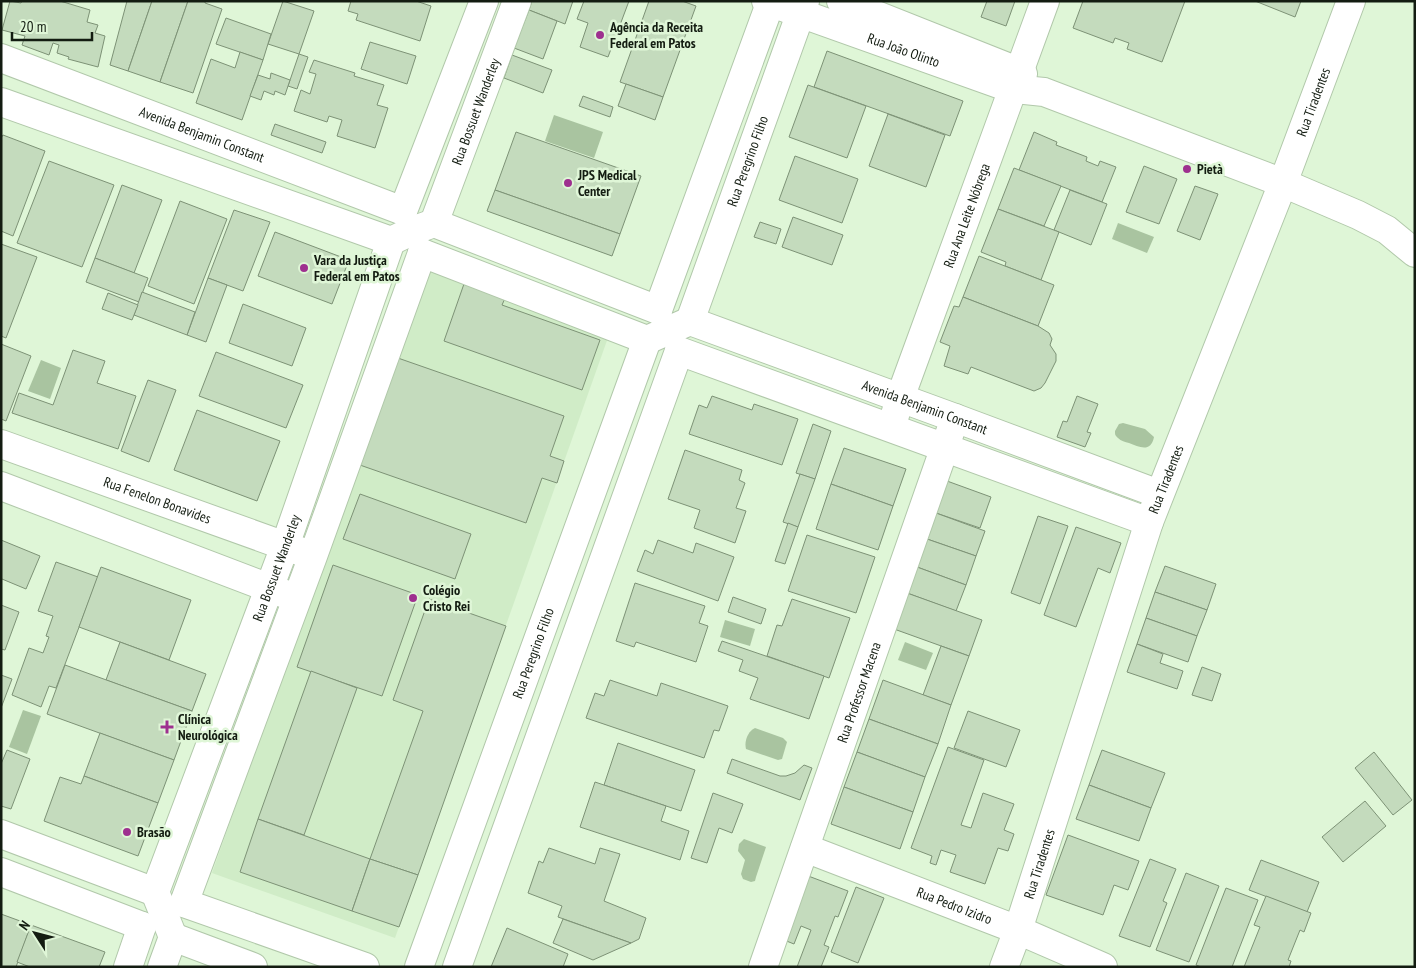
<svg xmlns="http://www.w3.org/2000/svg" width="1416" height="968" viewBox="0 0 1416 968" font-family="'PT Sans Narrow',sans-serif">
	<rect width="100%" height="100%" fill="#dff6d7"/>
	<polygon fill="#d0ecc7" points="427,268 610,332 395,938 212,873"/>
	<g fill="#a9c4a0">
		<polygon points="554,115 603,132 594,158 545,141"/>
		<polygon points="1118,223 1154,237 1147,253 1112,239"/>
		<polygon points="41,360 61,368 50,399 28,391"/>
		<path d="M1123,423L1145,429L1154,437C1151,453 1139,447 1129,443C1125,442 1121,441 1118,438C1115,435 1115,435 1115,431L1119,424Z"/>
		<polygon points="725,620 755,629 750,646 720,637"/>
		<polygon points="905,642 933,653 926,670 898,660"/>
		<polygon points="23,710 41,716 27,754 9,747"/>
		<path d="M755,728L783,738L787,742L782,759L778,760L746,749C744,741 748,731 755,728Z"/>
		<polygon points="744,839 766,847 756,877 755,881 751,882 743,879 741,874 745,860 738,851 739,844"/>
	</g>
	<g fill="#c4dbbd" stroke="#7d9276">
		<polygon points="10,1 21,3 22,1 60,1 90,10 87,22 98,25 95,33 105,36 98,67 68,59 69,57 57,53 59,45 53,43 49,55 22,45 25,36 2,30"/>
		<polygon points="127,1 152,1 128,71 110,65"/>
		<polygon points="152,1 188,1 160,82 128,71"/>
		<polygon points="188,1 205,1 205,3 222,9 193,93 160,82"/>
		<polygon points="283,1 314,11 299,54 268,44"/>
		<polygon points="351,1 416,1 431,6 420,41 356,20 358,14 348,11"/>
		<polygon points="532,1 573,1 565,24 529,10"/>
		<polygon points="584,1 629,1 608,57 580,47 588,23 577,19"/>
		<polygon points="649,1 682,1 696,6 663,97 620,82"/>
		<polygon points="987,1 1015,1 1006,26 981,17"/>
		<polygon points="1083,1 1185,1 1162,62 1127,49 1129,43 1115,38 1113,43 1073,28"/>
		<polygon points="1255,1 1301,1 1295,17"/>
		<polygon points="529,10 557,21 543,59 514,48"/>
		<polygon points="226,18 271,34 263,60 216,44"/>
		<polygon points="370,42 416,56 407,84 361,69"/>
		<polygon points="827,51 963,101 950,136 814,87"/>
		<polygon points="240,52 263,60 242,120 196,103 211,59 235,68"/>
		<polygon points="299,54 308,57 297,89 288,86"/>
		<polygon points="512,55 552,70 543,93 504,78"/>
		<polygon points="314,60 355,73 354,76 384,85 377,105 388,108 375,148 337,136 342,120 329,116 327,122 294,111 301,90 310,94 316,74 309,72"/>
		<polygon points="271,73 290,80 285,95 275,91 274,95 264,91 261,100 250,96 258,75 270,79"/>
		<polygon points="626,84 663,97 655,120 618,106"/>
		<polygon points="808,85 866,106 847,158 789,137"/>
		<polygon points="583,96 613,107 610,117 579,106"/>
		<polygon points="888,114 945,135 926,187 869,166"/>
		<polygon points="275,124 326,142 322,153 271,135"/>
		<polygon points="516,132 641,176 620,234 495,190"/>
		<polygon points="1034,132 1057,142 1056,145 1087,157 1086,161 1098,166 1100,161 1116,167 1102,202 1019,170"/>
		<polygon points="3,135 45,151 13,236 1,231 1,138"/>
		<polygon points="795,156 858,179 842,223 779,200"/>
		<polygon points="49,161 114,185 82,267 17,243"/>
		<polygon points="1144,166 1177,179 1159,224 1126,212"/>
		<polygon points="1014,168 1061,186 1044,226 998,209"/>
		<polygon points="122,185 162,200 134,273 95,258"/>
		<polygon points="1195,186 1218,194 1200,240 1177,231"/>
		<polygon points="495,190 620,234 612,256 487,211"/>
		<polygon points="1070,190 1107,204 1091,245 1054,230"/>
		<polygon points="180,201 227,219 194,304 148,286"/>
		<polygon points="998,209 1059,232 1041,280 1005,266 1006,262 981,252"/>
		<polygon points="234,210 270,222 243,291 208,278"/>
		<polygon points="793,217 843,235 832,265 782,247"/>
		<polygon points="760,222 781,229 776,244 754,237"/>
		<polygon points="275,232 349,260 332,304 258,276"/>
		<polygon points="1,244 37,257 6,338 1,336"/>
		<polygon points="979,256 1054,285 1038,326 963,297"/>
		<polygon points="95,258 148,278 139,302 86,282"/>
		<polygon points="208,278 227,285 206,342 187,335"/>
		<polygon points="465,281 506,296 502,305 600,340 582,390 444,341"/>
		<polygon points="142,292 195,312 187,335 134,315"/>
		<polygon points="108,293 138,305 132,320 102,309"/>
		<polygon points="963,297 1038,326 1049,333 1052,339 1050,345 1056,354 1056,361 1045,383 1041,388 1034,391 971,367 968,374 944,366 950,346 940,342 954,306 959,307"/>
		<polygon points="243,304 306,328 292,366 229,343"/>
		<polygon points="1,344 31,356 6,421 1,419"/>
		<polygon points="73,350 105,361 97,383 136,396 118,449 12,413 19,393 53,405"/>
		<polygon points="216,352 303,385 286,428 199,396"/>
		<polygon points="395,357 564,416 550,456 564,461 557,483 542,478 526,523 357,464"/>
		<polygon points="148,380 176,390 149,462 121,451"/>
		<polygon points="712,396 752,410 754,404 798,419 782,465 689,434 699,405 707,408"/>
		<polygon points="1077,396 1098,404 1087,432 1091,433 1085,447 1057,437 1063,421 1067,422"/>
		<polygon points="197,410 280,441 257,501 174,470"/>
		<polygon points="813,424 831,431 815,479 796,473"/>
		<polygon points="844,448 906,469 893,506 831,484"/>
		<polygon points="685,450 742,470 739,480 745,483 736,508 746,511 735,543 694,528 700,510 668,499"/>
		<polygon points="800,474 815,479 798,527 783,522"/>
		<polygon points="947,481 991,497 980,528 936,513"/>
		<polygon points="831,484 893,506 878,550 816,529"/>
		<polygon points="360,494 471,534 455,579 343,539"/>
		<polygon points="936,513 985,531 976,556 927,539"/>
		<polygon points="1038,516 1068,526 1040,604 1011,593"/>
		<polygon points="788,523 798,527 785,564 775,561"/>
		<polygon points="1076,527 1121,543 1110,573 1098,568 1076,627 1044,615"/>
		<polygon points="807,535 875,557 856,613 788,591"/>
		<polygon points="927,539 976,556 966,585 917,567"/>
		<polygon points="1,540 40,556 26,589 2,579 1,581"/>
		<polygon points="658,540 693,553 696,543 734,557 718,601 637,571 645,550 653,554"/>
		<polygon points="56,562 98,577 56,688 49,686 41,707 12,695 29,648 43,653 49,637 46,636 53,616 38,611"/>
		<polygon points="333,565 418,595 382,696 297,667"/>
		<polygon points="1165,566 1216,584 1207,610 1155,592"/>
		<polygon points="101,567 191,600 169,660 79,627"/>
		<polygon points="917,567 966,585 956,611 907,593"/>
		<polygon points="635,583 705,606 699,623 708,626 696,662 636,642 634,647 616,641"/>
		<polygon points="1155,592 1207,610 1197,636 1146,618"/>
		<polygon points="907,593 982,620 969,656 894,629"/>
		<polygon points="733,597 766,609 761,624 728,612"/>
		<polygon points="429,599 506,626 418,875 370,859 423,711 393,700"/>
		<polygon points="792,599 850,618 829,678 767,656 777,625 782,626"/>
		<polygon points="1,605 19,612 5,650 1,649"/>
		<polygon points="1146,618 1197,636 1188,662 1137,644"/>
		<polygon points="722,641 824,676 809,719 750,699 758,678 739,671 743,660 718,651"/>
		<polygon points="120,642 206,674 192,711 106,680"/>
		<polygon points="1137,644 1163,654 1160,663 1183,671 1177,689 1127,672"/>
		<polygon points="941,646 969,656 951,705 923,695"/>
		<polygon points="65,665 192,711 174,760 47,714"/>
		<polygon points="1202,667 1221,674 1212,701 1192,695"/>
		<polygon points="311,671 357,688 304,835 258,819"/>
		<polygon points="1,675 12,679 1,708"/>
		<polygon points="610,680 657,696 661,683 728,706 719,731 714,730 704,758 586,718 595,693 604,696"/>
		<polygon points="883,680 951,705 938,744 869,719"/>
		<polygon points="968,711 1020,730 1006,767 954,748"/>
		<polygon points="869,719 938,744 925,777 857,752"/>
		<polygon points="100,733 174,760 158,803 84,776"/>
		<polygon points="618,743 695,770 681,811 604,785"/>
		<polygon points="948,747 984,760 961,825 971,828 983,793 1014,804 1004,830 1014,834 1008,851 998,848 985,884 950,872 956,855 941,850 936,865 930,863 932,856 911,848"/>
		<polygon points="7,750 30,759 11,809 1,806 1,764"/>
		<polygon points="1102,750 1165,773 1151,808 1089,785"/>
		<polygon points="857,752 925,777 913,812 844,787"/>
		<polygon points="1374,752 1412,800 1393,815 1355,768"/>
		<polygon points="732,759 780,776 786,776 795,773 804,765 812,768 800,800 727,773"/>
		<polygon points="84,776 158,803 138,856 44,821 60,777 81,784"/>
		<polygon points="595,782 666,806 661,821 689,831 680,860 580,827"/>
		<polygon points="1089,785 1151,808 1139,841 1076,819"/>
		<polygon points="844,787 913,812 900,849 831,824"/>
		<polygon points="713,793 743,804 732,833 719,828 707,863 691,858"/>
		<polygon points="1365,801 1386,826 1343,862 1322,837"/>
		<polygon points="258,819 370,859 352,911 240,872"/>
		<polygon points="1068,835 1139,861 1128,890 1114,885 1103,915 1046,895"/>
		<polygon points="549,848 595,864 600,848 620,854 604,901 646,918 639,939 631,943 558,917 562,906 528,893 539,861 543,863"/>
		<polygon points="370,859 418,875 399,927 352,911"/>
		<polygon points="1150,859 1176,869 1163,901 1167,903 1150,947 1119,936"/>
		<polygon points="1261,860 1319,882 1307,912 1249,890"/>
		<polygon points="1186,873 1219,886 1189,962 1156,950"/>
		<polygon points="803,874 848,891 838,917 835,916 824,945 829,947 821,967 797,967 811,930 801,926 794,944 779,938"/>
		<polygon points="856,887 884,898 858,963 831,952"/>
		<polygon points="1226,888 1258,900 1232,967 1201,967 1196,965"/>
		<polygon points="1266,896 1311,913 1304,932 1300,930 1288,960 1291,961 1289,967 1244,967 1260,927 1254,925"/>
		<polygon points="1,914 31,925 16,967 1,967"/>
		<polygon points="563,919 631,943 593,960 553,943"/>
		<polygon points="31,925 105,952 99,967 30,967 17,962"/>
		<polygon points="507,928 568,954 563,967 491,967"/>
	</g>
	<g fill="none" stroke-linecap="round" stroke-linejoin="round">
		<defs>
			<g id="street">
				<path id="s1" d="M1,58L403,211"/>
				<polyline points="1,102 391,241"/>
				<polyline points="403,211 484,1"/>
				<polyline points="434,223 658,310"/>
				<path id="s2" d="M434,223L517,1"/>
				<polyline points="391,241 412,231 434,223"/>
				<polyline points="422,253 647,340"/>
				<polyline points="658,310 771,1"/>
				<path id="s3" d="M690,321L955,418L1159,494"/>
				<path id="s4" d="M690,321L805,1"/>
				<polyline points="647,340 690,321"/>
				<path d="M679,351C835,408 992,464 1149,522"/>
				<path id="s5" d="M895,415L900,398L1045,1"/>
				<path id="s6" d="M1,444L302,552"/>
				<polyline points="1,486 285,594"/>
				<polyline points="1,834 155,892"/>
				<path id="s7" d="M805,848L1018,930L1103,967"/>
				<polyline points="1,872 142,926"/>
				<path id="s8" d="M155,892L285,546L391,241"/>
				<polyline points="155,892 173,937"/>
				<polyline points="184,903 313,556 422,253"/>
				<polyline points="184,903 365,967"/>
				<polyline points="173,937 253,967"/>
				<polyline points="128,967 142,926"/>
				<polyline points="162,967 173,937"/>
				<path id="s9" d="M419,967L647,340"/>
				<polyline points="457,967 679,351"/>
				<path id="s10" d="M763,967L955,418"/>
				<path id="s11" d="M1004,967L1018,930L1149,522L1283,183L1351,1"/>
			</g>
			<g id="secondary">
				<path id="s12" d="M766,1L1013,89L1044,92L1283,183L1358,215L1387,230L1415,253"/>
				<polyline points="841,1 1020,72 1023,74"/>
			</g>
		</defs>
		<use href="#street" stroke="#b1c8aa" stroke-width="30"/>
		<use href="#secondary" stroke="#b1c8aa" stroke-width="30"/>
		<use href="#street" stroke="#fff" stroke-width="28"/>
		<use href="#secondary" stroke="#fff" stroke-width="28"/>
	</g>
	<g fill="#9e308f" stroke="#dff6d7" stroke-width="2">
		<circle cx="600" cy="35" r="5"/>
		<circle cx="1187" cy="169" r="5"/>
		<circle cx="568" cy="183" r="5"/>
		<circle cx="304" cy="268" r="5"/>
		<circle cx="413" cy="598" r="5"/>
		<path d="M164.5 719.5h5v5h5v5h-5v5h-5v-5h-5v-5h5z"/>
		<circle cx="127" cy="832" r="5"/>
	</g>
	<g text-anchor="middle" dominant-baseline="central" stroke-width="5" stroke-linejoin="round" paint-order="stroke">
		<g font-size="14" font-weight="bold" fill="#131c11" stroke="#dff6d7" text-anchor="start">
			<text x="610" y="27">Agência da Receita<tspan x="610" dy="16">Federal em Patos</tspan></text>
			<text x="1197" y="169">Pietà</text>
			<text x="578" y="175">JPS Medical<tspan x="578" dy="16">Center</tspan></text>
			<text x="314" y="260">Vara da Justiça<tspan x="314" dy="16">Federal em Patos</tspan></text>
			<text x="423" y="590">Colégio<tspan x="423" dy="16">Cristo Rei</tspan></text>
			<text x="178" y="719">Clínica<tspan x="178" dy="16">Neurológica</tspan></text>
			<text x="137" y="832">Brasão</text>
		</g>
		<g font-size="14" fill="#131c11" stroke="#dff6d7">
			<text stroke="none"><textPath href="#s12" startOffset="146">Rua João Olinto</textPath></text>
			<text stroke="none"><textPath href="#s11" startOffset="919">Rua Tiradentes</textPath></text>
			<text stroke="none"><textPath href="#s2" startOffset="119">Rua Bossuet Wanderley</textPath></text>
			<text stroke="none"><textPath href="#s1" startOffset="215">Avenida Benjamin Constant</textPath></text>
			<text stroke="none"><textPath href="#s4" startOffset="170">Rua Peregrino Filho</textPath></text>
			<text stroke="none"><textPath href="#s5" startOffset="212">Rua Ana Leite Nóbrega</textPath></text>
			<text stroke="none"><textPath href="#s3" startOffset="250">Avenida Benjamin Constant</textPath></text>
			<text stroke="none"><textPath href="#s11" startOffset="514">Rua Tiradentes</textPath></text>
			<text stroke="none"><textPath href="#s6" startOffset="166">Rua Fenelon Bonavides</textPath></text>
			<text stroke="none"><textPath href="#s8" startOffset="346">Rua Bossuet Wanderley</textPath></text>
			<text stroke="none"><textPath href="#s9" startOffset="334">Rua Peregrino Filho</textPath></text>
			<text stroke="none"><textPath href="#s10" startOffset="291">Rua Professor Macena</textPath></text>
			<text stroke="none"><textPath href="#s11" startOffset="109">Rua Tiradentes</textPath></text>
			<text stroke="none"><textPath href="#s7" startOffset="160">Rua Pedro Izidro</textPath></text>
		</g>
	</g>
	<rect width="1416" height="968" fill="none" stroke="#131c11" stroke-width="5"/>
	<g transform="translate(35 933) rotate(306)" stroke="#dff6d7" stroke-width="4" paint-order="stroke">
	<path d="M0-4L9 19L0 12L-9 19Z" fill="#131c11"/>
	<text y="-8" font-size="14" font-weight="bold" text-anchor="middle" fill="#131c11">N</text>
	</g>
	<path d="M12 32v8h80v-8" fill="none" stroke="#131c11" stroke-width="2.5"/>
	<text x="20" y="32" font-size="15" fill="#131c11" stroke="#dff6d7" stroke-width="4" paint-order="stroke">20 m</text>
</svg>
